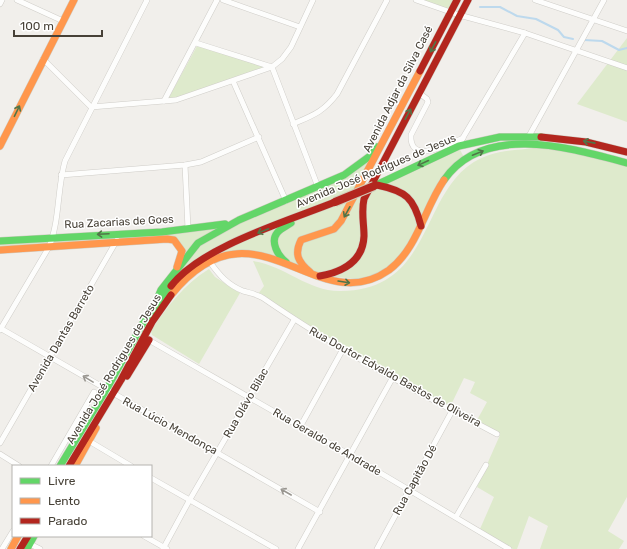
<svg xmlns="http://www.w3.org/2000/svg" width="627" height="549" viewBox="0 0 627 549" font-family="Rubik,sans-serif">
	<rect width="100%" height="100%" fill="#f1efeb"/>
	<g fill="#deeacc">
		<polygon points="421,0 455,0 450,10"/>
		<polygon points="627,38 627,122 577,104"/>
		<polygon points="197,46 267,67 177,98 168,99"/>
		<polygon points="458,146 465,159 455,168 421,226 392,267 368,280 314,275 271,258 234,253 173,276 178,249 170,240 0,250 0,241 202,228 239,220 321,186 370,156 356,193"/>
		<path d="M534,148L562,150L627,166V497L608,531L624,541L619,549H540L548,526L529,516L517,549H513L480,529L494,497L477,487L500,435L476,422L487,402L470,393L475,382L464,378L450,407L344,348L258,294L264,286L253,261C284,265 309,292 341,291C440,290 417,179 489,155C503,150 519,150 534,148Z"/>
		<path d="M209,269L215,277L240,293L199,364L152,335L151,331C167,307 184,284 209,269Z"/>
	</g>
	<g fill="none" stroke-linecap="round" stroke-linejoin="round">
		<g stroke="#bdd9ed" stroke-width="2">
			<polyline points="480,7 500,7 517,16 536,19 558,30 564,37 573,39"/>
			<polyline points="584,40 602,41 619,50 627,48"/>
		</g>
		<defs>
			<g id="street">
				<polyline points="17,0 63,21"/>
				<polyline points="223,0 300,27"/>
				<polyline points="416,0 459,15 525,33"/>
				<polyline points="535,0 627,31"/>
				<polyline points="0,4 2,0"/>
				<polyline points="196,43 272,67 318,187"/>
				<polyline points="43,59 91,107 176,100 272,67 282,59 291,47 313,0"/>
				<polyline points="233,81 286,201"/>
				<path d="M419,93L427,99L428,102L411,135C409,166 450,144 463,138"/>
				<polyline points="164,101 217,0"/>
				<path d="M293,124C314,115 323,112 337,94L387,0"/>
				<polyline points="529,136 604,0"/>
				<polyline points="458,146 525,33 627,68"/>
				<polyline points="185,165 188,229"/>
				<polyline points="61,175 185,165 201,162 259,137"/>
				<path d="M210,262C219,275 228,285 243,291C250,293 257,294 263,298C337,349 417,392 497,434"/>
				<polyline points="0,328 320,512"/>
				<path d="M0,330L49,247C60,220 57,189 65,161L147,0"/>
				<polyline points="147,339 350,455 509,549"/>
				<polyline points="300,427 343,349"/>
				<polyline points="89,441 131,466"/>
				<polyline points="0,443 117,240"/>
				<polyline points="0,454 19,466"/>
				<polyline points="51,466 94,392"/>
				<polyline points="151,478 276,549"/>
				<polyline points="456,517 486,465"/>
				<polyline points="144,536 167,549"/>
				<polyline points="30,544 40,549"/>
				<polyline points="2,549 13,531"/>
				<polyline points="163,549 189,501 294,320"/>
				<polyline points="298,549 393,377"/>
				<polyline points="377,549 452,411"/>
			</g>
			<g id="fast">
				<path d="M444,180C484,122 571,148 627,163"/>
				<polyline points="374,186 459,146 500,137 541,137"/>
				<polyline points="0,241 162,232 225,224"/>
				<path d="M286,262C278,256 270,242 277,233C281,228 287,226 291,223"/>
				<polyline points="155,304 161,290 198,243 239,220 344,175 370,156 377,147"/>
				<polyline points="60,466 106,390 143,323 171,286"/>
				<polyline points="27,549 34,536"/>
			</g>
			<g id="slow">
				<polyline points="0,146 74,0"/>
				<polyline points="0,250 167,239 174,240 182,251 177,267"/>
				<path d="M310,272C298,262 294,254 301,240L334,229L341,221L420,71"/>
				<path d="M171,295C255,191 316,322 389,270C418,248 424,209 444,180"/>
				<polyline points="75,466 96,428"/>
				<polyline points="11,549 18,536"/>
			</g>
			<g id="jam">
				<polyline points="420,71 457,0"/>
				<polyline points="541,137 586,142 627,152"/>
				<path d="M377,185C406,191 414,198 421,226"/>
				<path d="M320,276C342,272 363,262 364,236C364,223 361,212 364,199L468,0"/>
				<path d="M171,286C202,246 288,221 335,202"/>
				<polyline points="127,376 149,340"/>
				<polyline points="69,466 121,380 152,322 171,295"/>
				<polyline points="20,549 28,536"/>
			</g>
		</defs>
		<use href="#street" stroke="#cfcdc8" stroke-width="6"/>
		<use href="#fast" stroke="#d0ccc2" stroke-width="8"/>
		<use href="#slow" stroke="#d0ccc2" stroke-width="8"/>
		<use href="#jam" stroke="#d0ccc2" stroke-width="8"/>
		<use href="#street" stroke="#fdfdfc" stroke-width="5"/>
		<use href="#fast" stroke="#63d668" stroke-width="7"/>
		<use href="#slow" stroke="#ff974d" stroke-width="7"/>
		<use href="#jam" stroke="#b3261e" stroke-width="7"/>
		<defs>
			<polyline id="jam-bridge" points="335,202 374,186"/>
		</defs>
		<use href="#jam-bridge" stroke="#d3cbb9" stroke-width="10" stroke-linecap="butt"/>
		<use href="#jam-bridge" stroke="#b3261e" stroke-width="8"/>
	</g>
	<defs><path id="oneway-shaft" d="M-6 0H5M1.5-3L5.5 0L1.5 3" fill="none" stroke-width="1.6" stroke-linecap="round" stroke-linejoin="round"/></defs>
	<g stroke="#517548">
		<use href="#oneway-shaft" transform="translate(433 47) rotate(117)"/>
		<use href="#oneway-shaft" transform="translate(17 111) rotate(-64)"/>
		<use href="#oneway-shaft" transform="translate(408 114) rotate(-62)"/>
		<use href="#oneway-shaft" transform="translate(589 142) rotate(-169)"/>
		<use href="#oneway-shaft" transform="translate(478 153) rotate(-22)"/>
		<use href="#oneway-shaft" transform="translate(423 163) rotate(155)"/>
		<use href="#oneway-shaft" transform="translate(347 212) rotate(119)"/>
		<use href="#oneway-shaft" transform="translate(263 231) rotate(158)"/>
		<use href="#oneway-shaft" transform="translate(103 234) rotate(177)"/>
		<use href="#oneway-shaft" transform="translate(344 282) rotate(9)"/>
	</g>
	<g stroke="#999690">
		<use href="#oneway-shaft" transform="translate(88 379) rotate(-149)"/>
		<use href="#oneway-shaft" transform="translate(286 492) rotate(-150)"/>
	</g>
	<g text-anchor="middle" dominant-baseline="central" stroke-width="3" stroke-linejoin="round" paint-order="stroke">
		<g font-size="11" fill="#474137" stroke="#fff">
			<text transform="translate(398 89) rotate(-63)">Avenida Adjar da Silva Casé</text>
			<text transform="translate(376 171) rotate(-23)">Avenida José Rodrigues de Jesus</text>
			<text transform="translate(119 222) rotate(-3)">Rua Zacarias de Goes</text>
			<text transform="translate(61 338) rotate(-60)">Avenida Dantas Barreto</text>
			<text transform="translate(114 369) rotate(-59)">Avenida José Rodrigues de Jesus</text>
			<text transform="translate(395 377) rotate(29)">Rua Doutor Edvaldo Bastos de Oliveira</text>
			<text transform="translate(246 403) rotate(-60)">Rua Olávo Bilac</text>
			<text transform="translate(170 426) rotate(29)">Rua Lúcio Mendonça</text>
			<text transform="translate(327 442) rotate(30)">Rua Geraldo de Andrade</text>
			<text transform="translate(415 480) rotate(-61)">Rua Capitão Dé</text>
		</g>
	</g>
	<rect x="12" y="465" width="140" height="72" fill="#ffffff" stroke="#b5b3af"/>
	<rect x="20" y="478" width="20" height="6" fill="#63d668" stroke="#b5b3af"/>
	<text x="48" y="485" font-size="12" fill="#474137">Livre</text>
	<rect x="20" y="498" width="20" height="6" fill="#ff974d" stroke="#b5b3af"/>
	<text x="48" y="505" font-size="12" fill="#474137">Lento</text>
	<rect x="20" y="518" width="20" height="6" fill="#b3261e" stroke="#b5b3af"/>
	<text x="48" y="525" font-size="12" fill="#474137">Parado</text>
	<path d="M14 30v6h88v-6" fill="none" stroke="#474137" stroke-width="2"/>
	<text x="20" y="30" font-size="12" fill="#474137" stroke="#ffffff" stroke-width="3" paint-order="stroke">100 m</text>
</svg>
